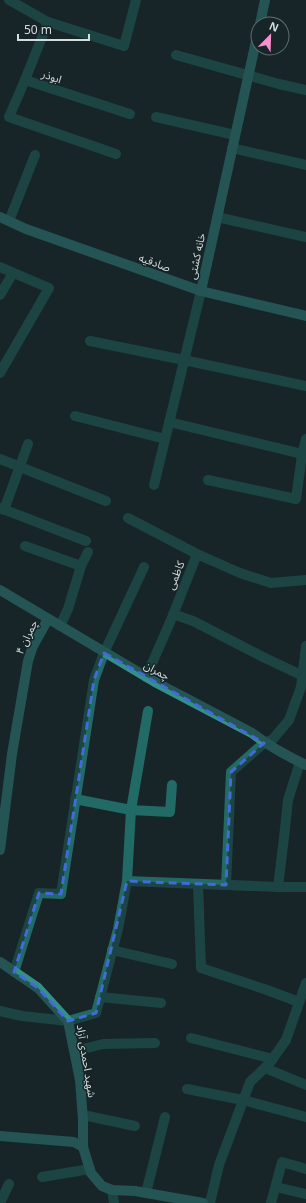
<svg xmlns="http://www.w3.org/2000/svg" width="306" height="1203" viewBox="0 0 306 1203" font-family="'Noto Sans','Noto Sans Arabic',sans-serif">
	<rect width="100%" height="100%" fill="#182528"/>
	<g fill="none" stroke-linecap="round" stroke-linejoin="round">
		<g stroke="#216a65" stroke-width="10">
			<polyline points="9,0 48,22 25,80 130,114"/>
			<polyline points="48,22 124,46 136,0"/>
			<polyline points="176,55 279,84 306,90"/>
			<polyline points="25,80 9,117 116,154"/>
			<polyline points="156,117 235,135"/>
			<polyline points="232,148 306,165"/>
			<polyline points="217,217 306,237"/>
			<polyline points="9,221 35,155"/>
			<polyline points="0,267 49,288 0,373"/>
			<polyline points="0,295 13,273"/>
			<polyline points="90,341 184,360 306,386"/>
			<polyline points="75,416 165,439"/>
			<polyline points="169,422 306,455"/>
			<polyline points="0,459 106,501"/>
			<polyline points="208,480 296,499 302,455 306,439"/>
			<polyline points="154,485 201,291"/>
			<polyline points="0,508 86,541"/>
			<polyline points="4,510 28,444"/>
			<polyline points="128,518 197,554 171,620 146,677"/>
			<polyline points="25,546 81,566 68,609 60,626"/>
			<polyline points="197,554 240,573 271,583 306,580"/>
			<polyline points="81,566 88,552"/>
			<polyline points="173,614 193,621 263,657 303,676"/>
			<polyline points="148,711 131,810 170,812 172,785"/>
			<polyline points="127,881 278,887 306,887"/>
			<polyline points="198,884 201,968 267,990 299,1002"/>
			<polyline points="226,885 231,772 264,743 273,739 289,720 301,687 306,646"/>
			<polyline points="278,887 285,829 288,800 300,762"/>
			<polyline points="112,950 172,964"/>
			<polyline points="14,972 39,893 61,894 94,680 104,653 144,567"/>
			<polyline points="100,997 161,1003"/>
			<polyline points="0,1011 22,1016 68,1021 96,1013 118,929 127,881 131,810 75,799"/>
			<polyline points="191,1038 273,1059"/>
			<polyline points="75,1051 103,1044 155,1043"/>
			<polyline points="265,1068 306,1085"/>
			<polyline points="187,1089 243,1100 306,1117"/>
			<polyline points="83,1115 135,1126"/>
			<polyline points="42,1177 90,1169"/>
			<polyline points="276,1187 305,1194"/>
			<polyline points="112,1190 114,1203"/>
			<polyline points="146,1193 165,1117"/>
			<polyline points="0,1203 9,1184"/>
			<polyline points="210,1203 219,1165 250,1082 269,1064 286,1040 306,983"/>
			<polyline points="271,1203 282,1162 306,1169"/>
		</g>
		<g stroke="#338f89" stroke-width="10">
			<polyline points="260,24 265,0"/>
			<polyline points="0,217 26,229 201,291 306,316"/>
			<polyline points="201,291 258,32"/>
			<path d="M0,590L155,682L252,733C269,746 287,756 306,765"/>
			<polyline points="0,850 12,754 28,661 33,646 48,619"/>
			<polyline points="0,962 38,988 68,1021 80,1080 83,1120 83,1147"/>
			<polyline points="0,1136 74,1142 83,1147 91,1173 102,1186 112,1190 135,1191 203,1203"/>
		</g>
	</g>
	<path d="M0 0H306V1203H0ZM104,653L264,743L231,772L226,885L127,881L96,1013L68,1021L38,988L14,972L39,893L61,894L94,680Z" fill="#182528" fill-opacity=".55" fill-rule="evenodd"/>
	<path fill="none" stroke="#426ad9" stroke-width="3" stroke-dasharray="8 5" stroke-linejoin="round" d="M104,653L264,743L231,772L226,885L127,881L96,1013L68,1021L38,988L14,972L39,893L61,894L94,680Z"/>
	<g text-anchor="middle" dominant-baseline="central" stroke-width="3" stroke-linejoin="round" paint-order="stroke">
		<g font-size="11" fill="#d4dcde" stroke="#182528">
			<text transform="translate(52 76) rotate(19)">ابوذر</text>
			<text transform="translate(196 256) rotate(-78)">خانه کشتی</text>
			<text transform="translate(155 262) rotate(20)">صادقیه</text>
			<text transform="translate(175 575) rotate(-68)">کاظمی</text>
			<text transform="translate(26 637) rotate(-65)">چمران ۴</text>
			<text transform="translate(157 670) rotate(29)">چمران</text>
			<text transform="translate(87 1061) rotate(81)">شهید احمدی آزاد</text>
		</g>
	</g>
	<g transform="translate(270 36) rotate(23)"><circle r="19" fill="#182528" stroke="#636e71"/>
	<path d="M0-3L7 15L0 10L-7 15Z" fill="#f790cd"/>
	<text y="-6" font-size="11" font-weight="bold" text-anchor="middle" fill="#d4dcde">N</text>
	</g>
	<path d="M18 34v6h71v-6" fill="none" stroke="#d4dcde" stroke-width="2"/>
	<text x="24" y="34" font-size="12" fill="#d4dcde" stroke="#182528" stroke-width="3" paint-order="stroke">50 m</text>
</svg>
